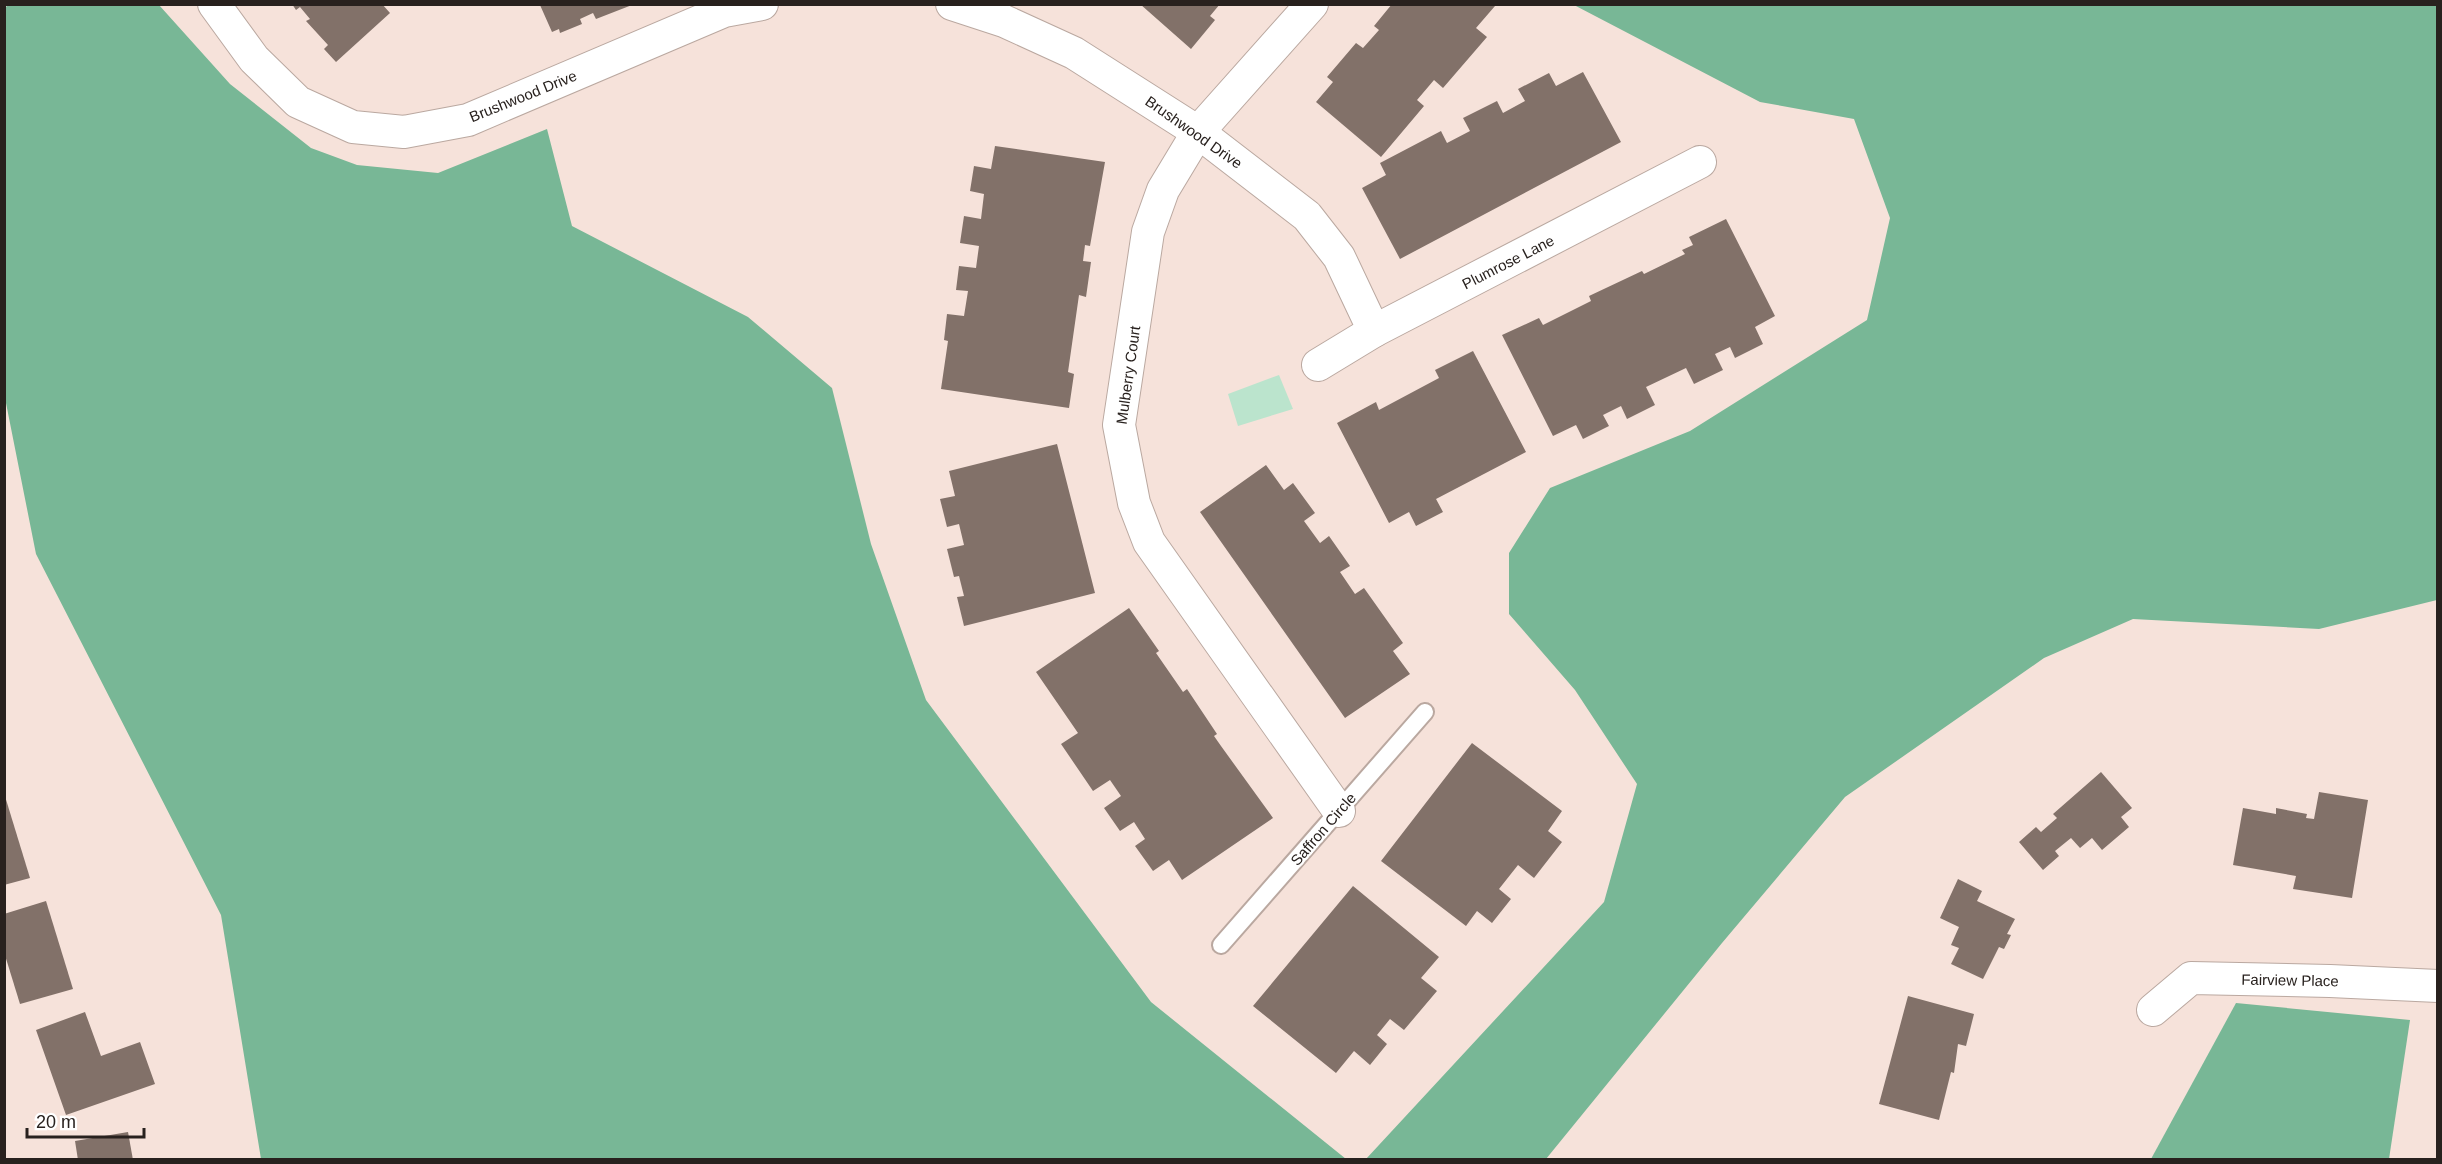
<svg xmlns="http://www.w3.org/2000/svg" width="2442" height="1164" viewBox="0 0 2442 1164" font-family="Helvetica,sans-serif">
	<rect width="100%" height="100%" fill="#f6e2da"/>
	<polygon fill="#bbe4cd" points="1279,375 1293,409 1238,426 1228,394"/>
	<g fill="#78b796">
		<polygon points="8,5 159,5 230,84 311,148 357,165 438,173 547,129 572,226 748,317 832,388 871,544 926,700 1151,1002 1346,1159 261,1159 221,915 36,554 5,398 4,9"/>
		<polygon points="1574,5 2437,5 2437,600 2319,629 2133,619 2044,658 1845,797 1722,943 1546,1159 1366,1159 1604,902 1637,784 1575,690 1509,614 1509,553 1550,488 1690,431 1867,320 1890,218 1854,119 1760,102"/>
		<polygon points="2236,1003 2410,1020 2389,1159 2151,1159"/>
	</g>
	<g fill="#827169">
		<polygon points="292,4 382,4 390,13 336,62 324,49 328,45 306,21 310,19 300,7 296,10"/>
		<polygon points="1140,4 1220,4 1210,16 1215,20 1191,49"/>
		<polygon points="1392,4 1495,6 1476,28 1487,37 1443,88 1434,80 1417,100 1424,106 1381,157 1316,102 1333,82 1327,77 1356,43 1363,48 1379,30 1374,26"/>
		<polygon points="540,5 632,5 596,19 593,13 580,19 582,24 560,33 559,29 552,32"/>
		<polygon points="1583,72 1621,142 1400,259 1362,188 1386,175 1380,163 1441,131 1447,143 1470,131 1463,118 1497,101 1503,113 1525,101 1518,89 1549,73 1556,86"/>
		<polygon points="995,146 1105,162 1090,246 1085,245 1083,261 1091,262 1086,297 1079,295 1068,372 1074,374 1069,408 941,389 948,341 944,340 947,314 964,316 968,291 956,290 959,266 976,268 979,246 960,243 964,216 981,219 984,194 970,191 974,166 991,169"/>
		<polygon points="1726,219 1775,316 1755,327 1763,344 1735,358 1730,347 1715,354 1723,370 1694,384 1686,368 1646,387 1655,405 1627,419 1621,406 1603,415 1609,426 1583,439 1576,425 1553,436 1502,335 1539,318 1543,325 1591,301 1589,296 1642,271 1644,274 1685,254 1682,250 1693,245 1689,237"/>
		<polygon points="1473,351 1526,452 1436,499 1443,512 1416,526 1409,512 1389,523 1337,423 1376,402 1379,410 1439,378 1435,370"/>
		<polygon points="1057,444 1095,593 964,626 957,597 964,596 959,576 954,577 947,549 964,545 959,524 947,527 940,499 955,496 949,471"/>
		<polygon points="1266,465 1284,490 1293,483 1315,513 1304,521 1320,543 1329,536 1350,566 1340,572 1355,594 1364,588 1403,643 1393,651 1410,674 1345,718 1200,512"/>
		<polygon points="1129,608 1159,651 1156,653 1183,692 1187,689 1217,734 1214,736 1221,746 1273,818 1182,880 1169,860 1153,871 1135,846 1145,839 1134,822 1120,831 1104,808 1121,796 1110,780 1093,791 1061,744 1078,733 1036,672"/>
		<polygon points="1472,743 1562,811 1548,831 1562,842 1534,878 1518,865 1499,889 1511,899 1492,923 1477,911 1466,926 1381,861"/>
		<polygon points="2101,772 2132,808 2121,817 2129,827 2102,850 2092,838 2080,848 2071,838 2055,851 2059,856 2043,870 2019,842 2036,827 2041,832 2057,818 2053,814"/>
		<polygon points="2319,792 2368,800 2352,898 2293,889 2296,876 2233,865 2243,808 2276,814 2276,808 2307,814 2306,818 2314,819"/>
		<polygon points="4,793 30,878 4,885"/>
		<polygon points="1958,879 1982,891 1977,901 2015,919 2007,934 2011,935 2004,949 1999,947 1983,979 1951,964 1959,948 1951,945 1959,927 1940,918"/>
		<polygon points="1353,886 1439,957 1421,978 1437,991 1404,1030 1390,1019 1377,1035 1387,1044 1370,1065 1354,1051 1336,1073 1253,1006"/>
		<polygon points="46,901 73,989 20,1004 4,952 4,914"/>
		<polygon points="1908,996 1974,1014 1966,1046 1958,1044 1954,1073 1951,1072 1939,1120 1879,1104"/>
		<polygon points="85,1012 101,1056 140,1042 155,1084 66,1115 36,1030"/>
		<polygon points="128,1132 133,1160 78,1160 75,1141"/>
	</g>
	<g fill="none" stroke-linecap="round" stroke-linejoin="round">
		<defs>
			<polyline id="lane" points="1221,945 1425,712"/>
			<g id="street">
				<polyline points="214,4 254,59 298,102 353,127 404,132 468,120 724,11 762,4"/>
				<polyline points="952,4 1004,21 1074,53 1198,132 1307,216 1339,257 1374,331"/>
				<polyline points="1312,4 1198,132 1163,190 1148,232 1119,425 1134,503 1149,542 1339,811"/>
				<polyline points="1318,365 1374,331 1700,162"/>
				<polyline points="2153,1010 2191,978 2330,981 2438,986"/>
			</g>
		</defs>
		<use href="#lane" stroke="#baa8a0" stroke-width="20"/>
		<use href="#street" stroke="#baa8a0" stroke-width="34"/>
		<use href="#lane" stroke="#fff" stroke-width="16"/>
		<use href="#street" stroke="#fff" stroke-width="32"/>
	</g>
	<g text-anchor="middle" dominant-baseline="central" stroke-width="4.5" stroke-linejoin="round" paint-order="stroke">
		<g font-size="15" fill="#28211e" stroke="#fff">
			<text transform="translate(523 96) rotate(-22)">Brushwood Drive</text>
			<text transform="translate(1194 132) rotate(35)">Brushwood Drive</text>
			<text transform="translate(1508 262) rotate(-27)">Plumrose Lane</text>
			<text transform="translate(1128 375) rotate(-82)">Mulberry Court</text>
			<text transform="translate(1323 829) rotate(-49)">Saffron Circle</text>
			<text transform="translate(2290 980) rotate(1)">Fairview Place</text>
		</g>
	</g>
	<rect width="2442" height="1164" fill="none" stroke="#28211e" stroke-width="12"/>
	<path d="M27 1128v9h117v-9" fill="none" stroke="#28211e" stroke-width="3"/>
	<text x="36" y="1128" font-size="18" fill="#28211e" stroke="#ffffff" stroke-width="4.5" paint-order="stroke">20 m</text>
</svg>
